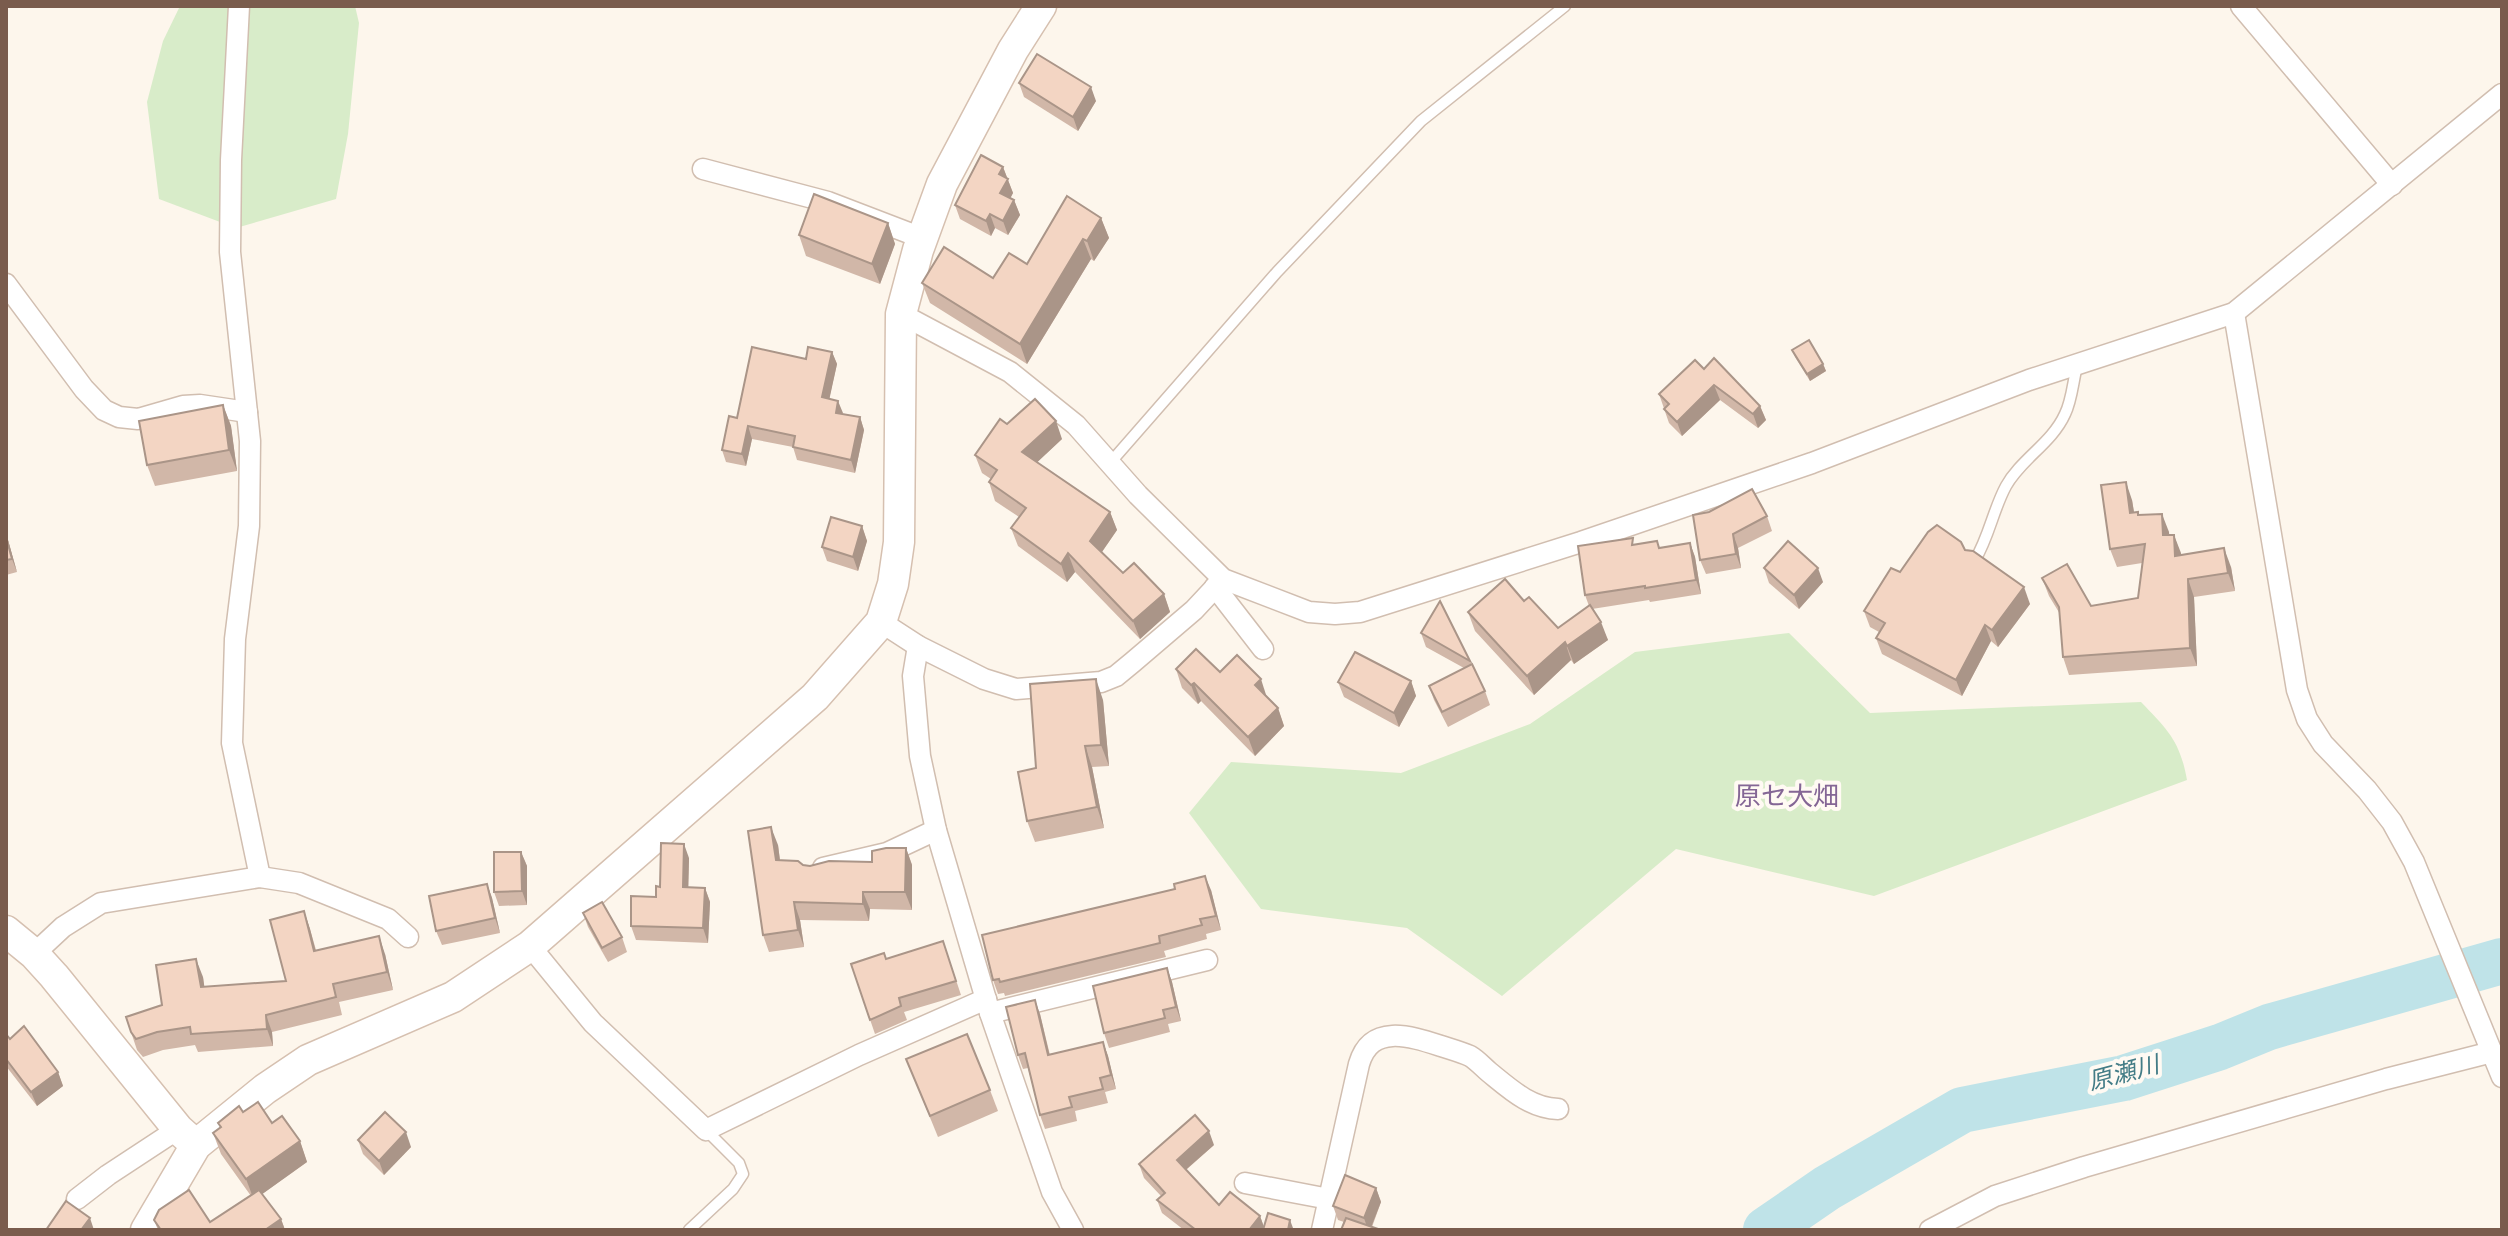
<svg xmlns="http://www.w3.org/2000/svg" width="2508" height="1236" viewBox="0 0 2508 1236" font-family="Overpass,'Noto Sans JP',sans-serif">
	<rect width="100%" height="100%" fill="#fdf6ec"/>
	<g fill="#d8ecc9">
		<polygon points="180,6 355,6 359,23 348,134 336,199 236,228 159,199 147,102 163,41"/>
		<path d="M1789,633L1870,713L2141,702C2168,730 2180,741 2187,780L1874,896L1676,849L1502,996L1407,928L1261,909L1189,813L1231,762L1401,773L1530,724L1635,652Z"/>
	</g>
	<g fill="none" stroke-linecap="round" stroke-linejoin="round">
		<polyline stroke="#bfe3e8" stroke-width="46" points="1766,1230 1827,1188 1962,1110 2124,1078 2220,1047 2269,1027 2502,961"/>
		<defs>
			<g id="lane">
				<polyline points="1110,463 1277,272 1421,121 1565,6"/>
				<path d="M1975,560C1989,537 1993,510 2006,486C2021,459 2052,443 2065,414C2072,400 2073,381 2077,366"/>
				<polyline points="689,1230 733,1189 743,1174 739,1163 706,1130"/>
			</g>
			<g id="street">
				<polyline points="239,6 231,160 230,252 250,441 249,526 235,639 232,743 260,877"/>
				<polyline points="2241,6 2392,185"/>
				<polyline points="703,169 828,202 922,238"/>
				<polyline points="6,284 84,389 104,410 119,417 138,419 183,406 200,405 247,412"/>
				<polyline points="2234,313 2297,690 2307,719 2323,744 2367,790 2392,822 2414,862 2502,1077"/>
				<polyline points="901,314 1010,372 1076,425 1138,495 1223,579 1309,612 1335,614 1360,612 1581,542 1812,463 2029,380 2234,313 2502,94"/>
				<polyline points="1215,587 1263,649"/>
				<polyline points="881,622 918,646 984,679 1016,689 1101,682 1116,676 1133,662 1194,610 1223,579"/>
				<polyline points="918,646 913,676 920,756 936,830 990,1013 1052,1192 1073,1230"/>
				<polyline points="823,868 887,853 936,830"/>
				<polyline points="530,946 593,1023 706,1130 859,1055 986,999"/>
				<polyline points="34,954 63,927 101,903 260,877 299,883 388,919 408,937"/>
				<polyline points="990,1013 1207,960"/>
				<polyline points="1245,1183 1329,1199"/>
				<polyline points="77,1199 108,1175 178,1129"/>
				<path d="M1322,1230L1359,1064C1371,1023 1410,1036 1441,1046C1450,1049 1461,1052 1470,1056C1477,1060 1483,1067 1489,1072C1510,1089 1530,1108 1558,1109"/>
				<polyline points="1930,1230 1995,1196 2084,1167 2386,1079 2492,1052"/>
			</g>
			<g id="secondary">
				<polyline points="6,931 34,954 54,976 178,1129 196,1145"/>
				<polyline points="146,1230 196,1145 265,1089 308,1060 453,997 530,946 815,697 881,622 893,584 899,542 901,314 918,250 942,184 1013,50 1041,6"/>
			</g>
		</defs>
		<use href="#lane" stroke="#d1beb0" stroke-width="13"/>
		<use href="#street" stroke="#d1beb0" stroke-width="23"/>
		<use href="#secondary" stroke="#d6c0b0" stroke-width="33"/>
		<use href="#lane" stroke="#fff" stroke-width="10"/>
		<use href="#street" stroke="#fff" stroke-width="20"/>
		<use href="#secondary" stroke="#fff" stroke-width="30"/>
	</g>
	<g fill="#d1b7a8">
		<polygon points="1019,83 1096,101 1078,131 1024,97"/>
		<polygon points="1003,167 1013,193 1010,198 1014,200 1020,215 1008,235 995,228 991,236 960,219 955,205"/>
		<polygon points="1101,218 1109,238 1094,261 1091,259 1027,364 930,303 922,283 993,278 1027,264"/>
		<polygon points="888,223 895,244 880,284 806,256 799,235"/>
		<polygon points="1792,350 1823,364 1826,371 1810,381 1795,357"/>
		<polygon points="832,352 837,364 829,399 843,414 860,417 864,430 855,473 797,460 793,447 752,439 746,466 726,462 722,450 737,418 806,359"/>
		<polygon points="1704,369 1760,406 1766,420 1758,428 1720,400 1682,436 1669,423 1659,394"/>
		<polygon points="223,405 231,426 237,471 155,486 147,465"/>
		<polygon points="1007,424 1062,439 1037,462 1110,512 1117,530 1102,552 1123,573 1164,594 1170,612 1140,639 1075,572 1067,582 1018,546 1011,528 1019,517 995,501 989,482 991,479 982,473 975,455"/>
		<polygon points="2132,500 2134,512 2169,532 2169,535 2174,535 2181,556 2231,567 2235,591 2194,597 2197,666 2069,675 2063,657 2060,614 2049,596 2042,578 2091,606 2138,598 2142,563 2117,567 2110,549"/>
		<polygon points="1693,515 1767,516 1772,531 1738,548 1741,568 1706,574 1700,560"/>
		<polygon points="862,526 867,541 858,571 827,561 822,547"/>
		<polygon points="6,533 17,572 6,575"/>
		<polygon points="1690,543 1695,557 1701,594 1650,602 1649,600 1592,609 1608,640 1574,664 1571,660 1534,695 1475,631 1468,612 1524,601 1558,628 1589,606 1585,595 1635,544 1660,548"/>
		<polygon points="1965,550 2030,604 1998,647 1991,641 1962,696 1882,654 1876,638 1879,632 1870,627 1864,611 1900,572"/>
		<polygon points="1764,568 1823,582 1799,609 1769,583"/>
		<polygon points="1421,633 1470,661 1485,691 1490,705 1448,727 1434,700 1429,686 1464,668 1426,647"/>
		<polygon points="1176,669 1220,672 1267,698 1278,708 1284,726 1255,756 1201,701 1198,704 1182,688"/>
		<polygon points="1411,681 1416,696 1399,727 1344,697 1338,682"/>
		<polygon points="1103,700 1109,766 1092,767 1104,828 1035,842 1027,821 1036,768"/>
		<polygon points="778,845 780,860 810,866 872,862 906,848 912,865 912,910 870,909 869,921 800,920 804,947 769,952 763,935"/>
		<polygon points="521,852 527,866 527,905 499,906 494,892"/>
		<polygon points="689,858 688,888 705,888 710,902 708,943 636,940 631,926 656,897 660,887"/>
		<polygon points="487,884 492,898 500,933 442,945 436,931"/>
		<polygon points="1211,890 1221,930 1206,934 1207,939 1164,951 1166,957 1005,996 1004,993 998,994 993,980"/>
		<polygon points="304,911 310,929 316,950 385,954 393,990 339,1002 342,1015 272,1032 273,1046 198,1052 195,1045 163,1050 143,1057 137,1050 126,1017 162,1005 203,977 204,987 286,981"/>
		<polygon points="583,913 622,937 627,952 608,962 588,927"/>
		<polygon points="943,941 961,995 904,1012 907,1020 875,1034 851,964 886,959"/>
		<polygon points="1167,968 1172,982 1181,1021 1168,1024 1170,1032 1109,1048 1104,1033"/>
		<polygon points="1040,1014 1050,1055 1103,1042 1108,1056 1116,1089 1105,1092 1108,1103 1075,1111 1077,1121 1045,1129 1040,1115 1028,1068 1023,1069 1018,1055"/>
		<polygon points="6,1034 10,1039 58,1072 63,1086 37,1106 6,1066"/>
		<polygon points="906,1059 990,1090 998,1111 938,1137"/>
		<polygon points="243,1112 272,1123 300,1141 307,1162 262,1194 281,1219 285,1230 158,1230 154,1220 210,1222 251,1196 221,1154 213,1133 220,1128 218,1123"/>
		<polygon points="358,1140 411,1147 384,1175 363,1154"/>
		<polygon points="1214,1145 1186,1170 1219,1205 1260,1216 1264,1227 1293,1228 1292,1230 1184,1230 1162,1213 1157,1200 1161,1196 1144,1178 1139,1164"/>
		<polygon points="1376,1188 1381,1202 1372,1227 1344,1222 1338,1220 1333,1206"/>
	</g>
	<g fill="#aa9588">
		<polygon points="1091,87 1096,101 1078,131 1073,117"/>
		<polygon points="1003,167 1013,193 1006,207 1000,193 999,174"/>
		<polygon points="1014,200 1020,215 1008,235 1003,221"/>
		<polygon points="990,214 995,228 991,236 986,221"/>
		<polygon points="1101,218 1109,238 1094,261 1087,241"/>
		<polygon points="888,223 895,244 880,284 872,264"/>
		<polygon points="1083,239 1091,259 1027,364 1020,344"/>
		<polygon points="832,352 837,364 827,410 822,397"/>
		<polygon points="1823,364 1826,371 1810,381 1807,374"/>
		<polygon points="1714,385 1720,400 1682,436 1677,422"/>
		<polygon points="838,401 843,413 836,413"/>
		<polygon points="223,405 231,426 237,471 229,450"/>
		<polygon points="1760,406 1766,420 1758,428 1753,414"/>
		<polygon points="860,417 864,430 855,473 851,460"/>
		<polygon points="1056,421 1062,439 1029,470 1022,452"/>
		<polygon points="748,426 752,439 746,466 742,454"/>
		<polygon points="2126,482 2132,500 2137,531 2130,513"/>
		<polygon points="1110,512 1117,530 1097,559 1090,541"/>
		<polygon points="2162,514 2169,532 2170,553 2163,535"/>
		<polygon points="862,526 867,541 858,571 853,557"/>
		<polygon points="6,533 17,572 12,559"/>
		<polygon points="1733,534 1738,548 1741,568 1736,554"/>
		<polygon points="2174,535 2181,553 2182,575 2175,556"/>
		<polygon points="1690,543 1695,557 1701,594 1696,580"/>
		<polygon points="2224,548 2231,567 2235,591 2228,573"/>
		<polygon points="1068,553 1075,572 1067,582 1061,564"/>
		<polygon points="1818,568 1823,582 1799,609 1794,595"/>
		<polygon points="2188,579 2194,597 2197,666 2190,648"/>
		<polygon points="2024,587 2030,604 1998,647 1992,630"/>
		<polygon points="1164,594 1170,612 1140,639 1133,621"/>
		<polygon points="1601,622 1608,640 1574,664 1567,646"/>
		<polygon points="1985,625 1991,641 1962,696 1956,680"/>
		<polygon points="1565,642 1571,660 1534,695 1527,676"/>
		<polygon points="1096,679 1103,700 1109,766 1101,745"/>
		<polygon points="1261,679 1267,698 1255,685"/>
		<polygon points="1411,681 1416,696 1399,727 1394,713"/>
		<polygon points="1194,683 1201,701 1198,704 1191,685"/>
		<polygon points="1278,708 1284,726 1255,756 1248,737"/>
		<polygon points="1085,746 1092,767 1104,828 1097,807"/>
		<polygon points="771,827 778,845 782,877 776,860"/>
		<polygon points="684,844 689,858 688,902 683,887"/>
		<polygon points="906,848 912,865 912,910 905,892"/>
		<polygon points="521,852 527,866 527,905 522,891"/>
		<polygon points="1205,876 1211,890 1221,930 1216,916"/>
		<polygon points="487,884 492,898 500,933 495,918"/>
		<polygon points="705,888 710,902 708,943 703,928"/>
		<polygon points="863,892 870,909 869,921 863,904"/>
		<polygon points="794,902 800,920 804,947 798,930"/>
		<polygon points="304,911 310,929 320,968 314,951"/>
		<polygon points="379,936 385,954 393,990 387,972"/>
		<polygon points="196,959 203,977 207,1005 201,987"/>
		<polygon points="1167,968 1172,982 1181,1021 1176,1007"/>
		<polygon points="1035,1000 1040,1014 1053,1070 1048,1055"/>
		<polygon points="266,1015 272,1032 273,1046 267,1029"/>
		<polygon points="1103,1042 1108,1056 1116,1089 1111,1075"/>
		<polygon points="58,1072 63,1086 37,1106 31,1092"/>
		<polygon points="1209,1131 1214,1145 1182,1173 1177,1160"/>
		<polygon points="406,1132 411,1147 384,1175 379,1161"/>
		<polygon points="300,1141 307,1162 254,1200 246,1179"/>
		<polygon points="1376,1188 1381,1202 1370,1230 1368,1230 1364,1218"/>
		<polygon points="1260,1216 1265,1230 1249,1230"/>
		<polygon points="90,1218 94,1230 81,1230"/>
		<polygon points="281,1219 285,1230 265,1230"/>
		<polygon points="1290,1220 1293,1228 1292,1230 1288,1230"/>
	</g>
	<g fill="#f3d5c3" stroke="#aa9588" stroke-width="2">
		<polygon points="1037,54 1091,87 1073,117 1019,83"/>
		<polygon points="981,155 1003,167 999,174 1008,179 1000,193 1014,200 1003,221 990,214 986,221 955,205"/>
		<polygon points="814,194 888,223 872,264 799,235"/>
		<polygon points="1067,196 1101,218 1087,241 1083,239 1020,344 922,283 944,247 993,278 1009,253 1027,264"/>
		<polygon points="1809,340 1823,364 1807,374 1792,350"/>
		<polygon points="752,347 806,359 808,347 832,352 822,397 838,401 836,413 860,417 851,460 793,447 795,436 748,426 742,454 722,450 729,416 737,418"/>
		<polygon points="1714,358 1760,406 1753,414 1714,385 1677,422 1664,409 1669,404 1659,394 1695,360 1704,369"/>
		<polygon points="1035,399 1056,421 1022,452 1110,512 1090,541 1123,573 1134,563 1164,594 1133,621 1068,553 1061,564 1011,528 1026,508 989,482 997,470 975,455 1000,419 1007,424"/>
		<polygon points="223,405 229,450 147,465 139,421"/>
		<polygon points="2126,482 2130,513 2138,512 2138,515 2162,514 2163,535 2174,535 2175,556 2224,548 2228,573 2188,579 2190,648 2063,657 2059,607 2042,578 2067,564 2091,606 2138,598 2145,544 2110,549 2101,485"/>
		<polygon points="1752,489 1767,516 1733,534 1736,554 1700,560 1693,515 1709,512"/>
		<polygon points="831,517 862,526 853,557 822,547"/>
		<polygon points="1937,525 1961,542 1965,550 1973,551 2024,587 1992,630 1985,625 1956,680 1876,638 1885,623 1864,611 1891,568 1900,572 1928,532"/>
		<polygon points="6,537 12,559 6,560"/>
		<polygon points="1633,538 1632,545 1657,541 1659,548 1690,543 1696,580 1645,588 1645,586 1585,595 1578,546"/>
		<polygon points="1788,541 1818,568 1794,595 1764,568"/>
		<polygon points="1505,579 1524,601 1529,597 1558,628 1590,605 1601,622 1567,646 1565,642 1527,676 1468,612"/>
		<polygon points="1440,601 1470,661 1421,633"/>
		<polygon points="1196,649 1220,672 1237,655 1261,679 1255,685 1278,708 1248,737 1194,683 1191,685 1176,669"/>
		<polygon points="1355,652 1411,681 1394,713 1338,682"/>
		<polygon points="1472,664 1485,691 1442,712 1429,686"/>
		<polygon points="1096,679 1101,745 1085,746 1097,807 1027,821 1018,772 1036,768 1030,684"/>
		<polygon points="771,827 776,860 798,861 803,865 810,866 829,861 872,862 872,851 886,848 906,848 905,892 863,892 863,904 794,902 798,930 763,935 748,831"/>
		<polygon points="661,843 684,844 683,887 705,888 703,928 631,926 631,896 656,897 656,886 660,887"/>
		<polygon points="494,852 521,852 522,891 494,892"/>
		<polygon points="1205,876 1216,916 1200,919 1202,925 1159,936 1160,943 1000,982 999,979 993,980 982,935 1175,889 1174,884"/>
		<polygon points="487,884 495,918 436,931 429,896"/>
		<polygon points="602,902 622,937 602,948 583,913"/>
		<polygon points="304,911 314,951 379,936 387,972 333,984 336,997 266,1015 267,1029 191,1034 190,1027 157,1032 136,1039 131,1032 126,1017 162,1005 156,965 196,959 201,987 286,981 270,920"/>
		<polygon points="943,941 956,981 899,998 901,1006 870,1020 851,964 884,953 886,959"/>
		<polygon points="1167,968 1176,1007 1163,1010 1165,1018 1104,1033 1093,986"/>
		<polygon points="1035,1000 1048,1055 1103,1042 1111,1075 1100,1078 1103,1089 1069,1097 1072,1107 1040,1115 1025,1053 1018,1055 1006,1007"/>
		<polygon points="24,1026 58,1072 31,1092 6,1059 6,1034 10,1039"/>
		<polygon points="967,1034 990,1090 930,1116 906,1059"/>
		<polygon points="258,1102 272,1123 282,1116 300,1141 246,1179 213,1133 221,1127 218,1123 239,1106 243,1112"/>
		<polygon points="385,1112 406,1132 379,1161 358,1140"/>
		<polygon points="1195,1115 1209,1131 1177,1160 1219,1205 1230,1192 1260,1216 1249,1230 1196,1230 1157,1200 1165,1193 1139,1164"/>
		<polygon points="1345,1175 1376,1188 1364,1218 1333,1206"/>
		<polygon points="189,1190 210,1222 259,1190 281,1219 265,1230 161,1230 154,1220 159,1210"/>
		<polygon points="66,1201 90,1218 81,1230 46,1230"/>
		<polygon points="1268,1213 1290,1220 1288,1230 1263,1230"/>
		<polygon points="1346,1218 1381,1230 1341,1230"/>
	</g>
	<g text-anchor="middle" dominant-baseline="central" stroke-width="8" stroke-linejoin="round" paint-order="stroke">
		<g font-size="24" font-style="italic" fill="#437c86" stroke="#fffaf3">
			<text transform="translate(2124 1075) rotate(-15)">原瀬川</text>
		</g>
		<g font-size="26" fill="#846695" stroke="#fffaf3">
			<text x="1787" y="798">原セ大畑</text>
		</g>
	</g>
	<rect width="2508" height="1236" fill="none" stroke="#7a5c4d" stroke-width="16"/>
</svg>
